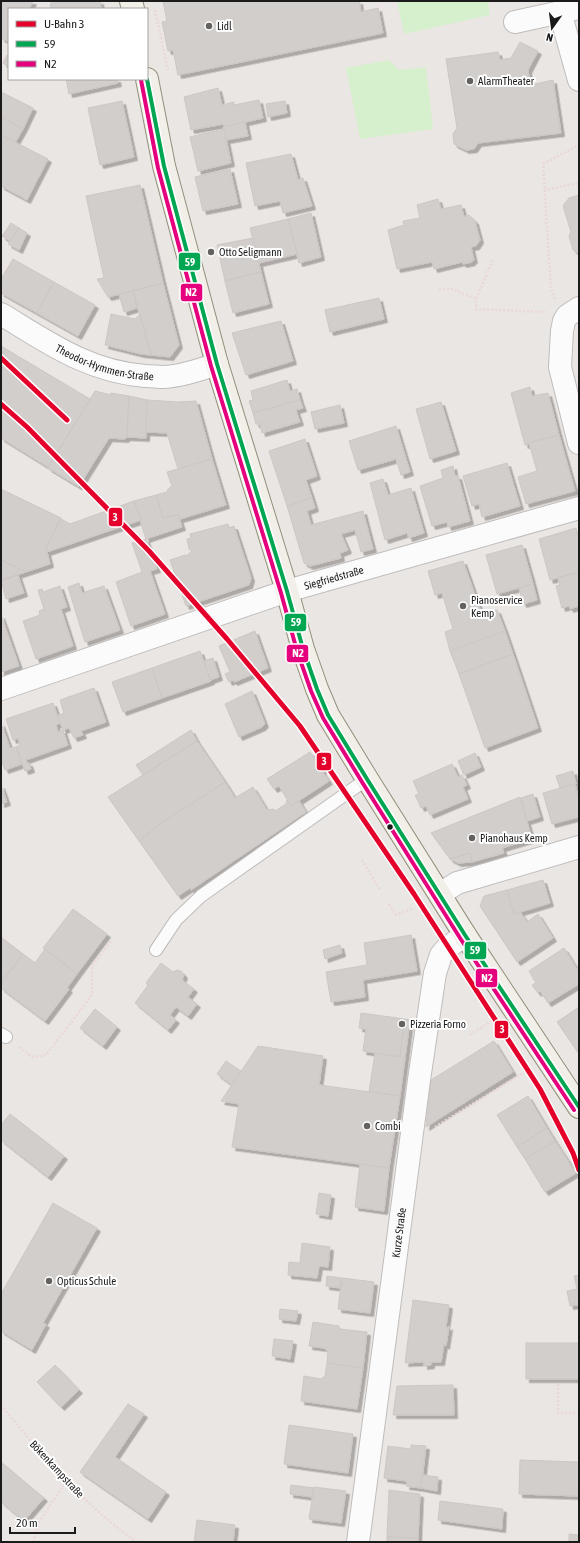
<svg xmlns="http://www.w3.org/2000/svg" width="580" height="1543" viewBox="0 0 580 1543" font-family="'Asap Condensed',sans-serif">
	<defs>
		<filter id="shadow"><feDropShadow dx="3.5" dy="3.5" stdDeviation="0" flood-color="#0004"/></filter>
	</defs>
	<rect width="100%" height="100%" fill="#eae6e3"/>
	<g fill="#d6f0cd">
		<polygon points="397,1 488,1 490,15 404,34"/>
		<polygon points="389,60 399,70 426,67 433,129 360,139 346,68"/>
	</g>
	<g fill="#d2cecc" stroke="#cdc7c4" filter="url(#shadow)">
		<polygon points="1,1 33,1 29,9 9,9 9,42 1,38"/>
		<polygon points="52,1 100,1 101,9 51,9 50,5"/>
		<polygon points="163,1 359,1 361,12 378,8 383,33 178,75 173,50 168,51 162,22 167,21"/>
		<polygon points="520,42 538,51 528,70 530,85 553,80 561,133 478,143 474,149 466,150 454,144 453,134 457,128 446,59 498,52 500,60 511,58"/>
		<polygon points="7,55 9,56 9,67 3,63"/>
		<polygon points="66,79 117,79 118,83 69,94"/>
		<polygon points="218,88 222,105 234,102 234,105 259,100 263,118 224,127 224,124 191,130 184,97"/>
		<polygon points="1,92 33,108 23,129 1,117"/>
		<polygon points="122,101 134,157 100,165 88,108"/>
		<polygon points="285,101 287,113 268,117 266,104"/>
		<polygon points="1,117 23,129 15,143 1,135"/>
		<polygon points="245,122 248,136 226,140 223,127"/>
		<polygon points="224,129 231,163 198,171 190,137"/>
		<polygon points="1,135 48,159 27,200 1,186"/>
		<polygon points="291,154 298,180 303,178 312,206 283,213 280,201 255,206 246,163"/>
		<polygon points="230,169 238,204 203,211 195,177"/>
		<polygon points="140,185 163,283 108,297 97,279 104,278 86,196"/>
		<polygon points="579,195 579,253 578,253 573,250 569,236 571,232 563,206 569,198"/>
		<polygon points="438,199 441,209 461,205 464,217 469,215 475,221 480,240 476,246 471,247 474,260 472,260 472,262 463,264 462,262 434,269 432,262 397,269 388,230 404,225 403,221 420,218 417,205"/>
		<polygon points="311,213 321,257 299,263 288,219"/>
		<polygon points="288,219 297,254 259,263 250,228"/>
		<polygon points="11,223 19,228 10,241 2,236"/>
		<polygon points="19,228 27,233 19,250 8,244"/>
		<polygon points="253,238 261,272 225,281 217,245"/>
		<polygon points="13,259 54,282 37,313 1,293 1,279"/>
		<polygon points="261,272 269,304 233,313 225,281"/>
		<polygon points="54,282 95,305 78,336 37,313"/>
		<polygon points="163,283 179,345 170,357 151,355 133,291"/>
		<polygon points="133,291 137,308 124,312 119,294"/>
		<polygon points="379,298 384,319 330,332 325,310"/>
		<polygon points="111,314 135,319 140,314 151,355 141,354 105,345"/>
		<polygon points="281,321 293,361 246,375 232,333"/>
		<polygon points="1,346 90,399 48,467 1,438"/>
		<polygon points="287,380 290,391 297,389 300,400 253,413 249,401 253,400 251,391"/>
		<polygon points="530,387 532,396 548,393 559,435 525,445 511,393"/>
		<polygon points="95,391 111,395 111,393 129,396 127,437 125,439 109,438 79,486 78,486 48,468"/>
		<polygon points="129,396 147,400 146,438 127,437"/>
		<polygon points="147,400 177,402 196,401 212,459 178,469 167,433 146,432"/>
		<polygon points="300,400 303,408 296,410 300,422 262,433 260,424 256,424 253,413"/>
		<polygon points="441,402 456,451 430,459 416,409"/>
		<polygon points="340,405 344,423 315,429 311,412"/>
		<polygon points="396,426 410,472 401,475 396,459 358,470 349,441"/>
		<polygon points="559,435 575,491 526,504 518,477 537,471 529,443"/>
		<polygon points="305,439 317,476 306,480 312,498 287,506 269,451"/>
		<polygon points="212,459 226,505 180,519 178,515 163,518 156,495 167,492 168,489 172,486 167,472"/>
		<polygon points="507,463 520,506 482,517 479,504 472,506 463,476"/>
		<polygon points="453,466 455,476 458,476 470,521 448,527 447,522 432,526 420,486 443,478 441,470"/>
		<polygon points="383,479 388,495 411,488 424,533 409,538 407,533 385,540 370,483"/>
		<polygon points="1,489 61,518 46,548 50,564 26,572 1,560"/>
		<polygon points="156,495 163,518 178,515 182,527 146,539 134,501"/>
		<polygon points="312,498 315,508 307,511 311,525 363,511 373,549 361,552 355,530 341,534 348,550 340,553 341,558 310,566 304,563 287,506"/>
		<polygon points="134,501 141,520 47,552 46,548 61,519 70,524"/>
		<polygon points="228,524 229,528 234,526 251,578 249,585 186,606 170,560 185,555 186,556 192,551 189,549 187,539 191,538 190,534"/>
		<polygon points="576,528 579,538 579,572 550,580 539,539"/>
		<polygon points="146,539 157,569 150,571 165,614 131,626 116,582 142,572 132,543"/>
		<polygon points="522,545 533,584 497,594 486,555"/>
		<polygon points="1,560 26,572 1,580"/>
		<polygon points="463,561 482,615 497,610 505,631 450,651 445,632 453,629 442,593 435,595 428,571"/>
		<polygon points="579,572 579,606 570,609 569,606 562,608 556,586 560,585 558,578"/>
		<polygon points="18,575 24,593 6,599 1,581"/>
		<polygon points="79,583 82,593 104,586 120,630 85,642 68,587"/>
		<polygon points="533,584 537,600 523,604 519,588"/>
		<polygon points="60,586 67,607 61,609 73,646 36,659 23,621 40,615 39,611 44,609 38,590 42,589 43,592"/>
		<polygon points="1,615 19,666 1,672"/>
		<polygon points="255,631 268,668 234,682 233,680 229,682 225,674 230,672 219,646"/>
		<polygon points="505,631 513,654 459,674 450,651"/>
		<polygon points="200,651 211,681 162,698 152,668"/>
		<polygon points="513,654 538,728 485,748 459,674"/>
		<polygon points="213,658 219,677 210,680 204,661"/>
		<polygon points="152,668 162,698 123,712 112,682"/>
		<polygon points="94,688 106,722 81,731 83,735 74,738 69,728 63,730 57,716 64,713 60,700"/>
		<polygon points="252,691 265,724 262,727 239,737 225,704"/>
		<polygon points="53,703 60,723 56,725 58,732 63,730 68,745 26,760 27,763 29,763 31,769 25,771 16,747 20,745 18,738 13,740 6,719"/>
		<polygon points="1,723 10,748 16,747 22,764 5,770 1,759"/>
		<polygon points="191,730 197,741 143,775 136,765"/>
		<polygon points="197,741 225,782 160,824 139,841 108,797"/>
		<polygon points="310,752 323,770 322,771 329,781 291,806 279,786 274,789 267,779"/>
		<polygon points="475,753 481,767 464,775 458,761"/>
		<polygon points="452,764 458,777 462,775 467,785 463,787 468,799 430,815 426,806 421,808 419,803 415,795 419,794 413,781"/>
		<polygon points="573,771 576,784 560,788 556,776"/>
		<polygon points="225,782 235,798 253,787 267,810 274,809 275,811 286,804 287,800 291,806 299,801 306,812 191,890 190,888 178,896 139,841 160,824"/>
		<polygon points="575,784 579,799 579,817 552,824 543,793"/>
		<polygon points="1,785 7,802 1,804"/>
		<polygon points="533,794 540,817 527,821 521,798"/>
		<polygon points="520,797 532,839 502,848 504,853 472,862 470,853 450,859 431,833"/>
		<polygon points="470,853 472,862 458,863 450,859"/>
		<polygon points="543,880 550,903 514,914 507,890"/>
		<polygon points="507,890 514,914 520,912 527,922 538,914 553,938 517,962 480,906 484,896"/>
		<polygon points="73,909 107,934 77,974 43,948"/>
		<polygon points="411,935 417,971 363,980 365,997 331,1002 326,972 367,965 364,943"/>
		<polygon points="1,937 23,954 1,983"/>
		<polygon points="340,945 342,953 325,959 323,950"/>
		<polygon points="564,948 577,969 579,968 579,984 548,1003 540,991 538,993 532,985 536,983 529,971"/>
		<polygon points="45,949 77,974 67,988 69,989 45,1021 1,988 1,983 23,954 35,963"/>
		<polygon points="161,963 173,972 177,970 181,971 184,975 182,980 194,989 188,997 197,1004 188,1016 176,1007 170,1015 176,1020 168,1030 135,1003 148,985 146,983"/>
		<polygon points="579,1007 579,1054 557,1022"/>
		<polygon points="95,1009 117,1027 103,1046 80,1028"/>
		<polygon points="361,1013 405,1019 400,1057 363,1051 366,1029 359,1028"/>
		<polygon points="405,1019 410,1020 400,1096 369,1092 375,1053 400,1057"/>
		<polygon points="494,1041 513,1072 426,1127 431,1080"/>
		<polygon points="258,1046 323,1056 319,1085 400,1096 389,1168 232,1147 239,1104 221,1101"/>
		<polygon points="226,1061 241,1071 232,1085 217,1074"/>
		<polygon points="528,1096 547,1128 517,1147 497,1115"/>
		<polygon points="10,1114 64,1156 48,1177 1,1140 1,1125"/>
		<polygon points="547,1128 555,1141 525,1159 517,1147"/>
		<polygon points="555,1141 576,1173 545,1192 525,1159"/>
		<polygon points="360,1164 389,1168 384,1211 355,1207"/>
		<polygon points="319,1193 331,1195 328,1216 316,1214"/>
		<polygon points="53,1203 97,1228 43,1323 46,1324 32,1350 1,1331 1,1294"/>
		<polygon points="302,1243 330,1247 328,1267 319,1266 317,1278 288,1275 289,1262 300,1263"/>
		<polygon points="579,1275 579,1305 570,1306 567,1291 577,1289 574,1276"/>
		<polygon points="327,1276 342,1278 340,1288 326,1286"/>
		<polygon points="342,1278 374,1282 370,1313 338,1309"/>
		<polygon points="413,1300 449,1305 446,1327 448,1328 449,1326 446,1346 444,1344 441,1362 431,1362 431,1365 424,1366 424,1362 405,1363"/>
		<polygon points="280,1309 298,1311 296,1321 279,1319"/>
		<polygon points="313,1322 339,1326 339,1329 367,1332 363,1368 327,1363 328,1352 324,1348 309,1346"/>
		<polygon points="274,1339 293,1341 290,1359 272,1356"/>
		<rect x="526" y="1343" width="53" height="36"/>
		<polygon points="327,1363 363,1368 357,1409 301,1401 304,1376 321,1379 325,1376"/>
		<polygon points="55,1365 79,1390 61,1407 37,1382"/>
		<polygon points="453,1385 454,1415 393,1415 397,1386"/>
		<polygon points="128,1404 144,1414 115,1457 166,1492 148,1519 80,1472"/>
		<polygon points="289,1425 353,1434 348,1473 284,1464"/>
		<polygon points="411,1445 426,1446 421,1488 406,1486 407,1481 384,1478 388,1446 411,1449"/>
		<polygon points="520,1460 579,1462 579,1496 519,1494"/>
		<polygon points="1,1462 44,1498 24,1521 1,1502"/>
		<polygon points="422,1475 438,1477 437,1491 421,1488"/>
		<polygon points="291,1485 314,1488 312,1497 290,1494"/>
		<polygon points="314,1487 346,1491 341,1523 309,1519"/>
		<polygon points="389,1490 420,1494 418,1538 387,1537"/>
		<polygon points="440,1501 503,1509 502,1529 438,1520"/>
		<polygon points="197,1520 235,1525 233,1542 194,1542"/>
		<polygon points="569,1534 579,1535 579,1542 569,1542"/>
		<polygon points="387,1537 418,1538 418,1542 387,1542"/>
	</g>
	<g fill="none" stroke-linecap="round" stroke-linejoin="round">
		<defs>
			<g id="lane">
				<polyline points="156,950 176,920 201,896 367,779"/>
				<polyline points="1,1034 6,1037"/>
			</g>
			<g id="street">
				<polyline points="560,12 579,80"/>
				<polyline points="515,22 579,8"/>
				<polyline points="579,308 567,316 564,321 562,331 560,367 579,443"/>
				<path id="s1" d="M1,314C49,343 87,371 145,376C151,376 158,377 164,377C182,376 200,370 217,364"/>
				<path id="s2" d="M1,689L287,591L579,508"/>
				<polyline points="440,894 457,883 579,847"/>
				<path id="s3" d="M358,1542L419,1080L435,973L441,955L447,948L465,935"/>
			</g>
			<g id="secondary">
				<polyline points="131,1 133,9"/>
				<polyline points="147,79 164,166 217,364 287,591 303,649 317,689 328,715 367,779 465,935 579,1107"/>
			</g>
		</defs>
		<use href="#lane" stroke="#bfbdbc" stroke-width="14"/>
		<use href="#street" stroke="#bfbdbc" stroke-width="24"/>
		<use href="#secondary" stroke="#938f7c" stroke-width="24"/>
		<g stroke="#ead7da" stroke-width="2.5" stroke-dasharray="2 2" stroke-linecap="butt">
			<polyline points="155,10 168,70"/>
			<polyline points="544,190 579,183"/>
			<polyline points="493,260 476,299 476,309 545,312"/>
			<polyline points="439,289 452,289 476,299"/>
			<polyline points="555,299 551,289 543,164 579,145"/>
			<polyline points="362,860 380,890"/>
			<polyline points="389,904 396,915 412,909"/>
			<polyline points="470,1035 496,1018"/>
			<polyline points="19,1047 32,1057 46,1055 92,995 92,966 111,941"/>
			<polyline points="435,1127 528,1070"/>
			<polyline points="558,1384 558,1413 579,1413"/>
			<path d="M1,1405C42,1455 83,1505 137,1542"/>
			<polyline points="33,1542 39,1522 66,1482"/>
		</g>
		<use href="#lane" stroke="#fcfbfb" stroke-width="12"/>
		<use href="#street" stroke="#fcfbfb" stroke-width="22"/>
		<use href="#secondary" stroke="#f2efe8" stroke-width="22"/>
		<defs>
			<polyline id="bus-1" points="147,79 164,166 217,364 287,591 303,649 317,689 328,715 367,779 465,935 579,1107"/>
			<polyline id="bus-2" points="141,80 158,168 211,366 281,593 297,651 311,691 323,718 362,782 460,938 574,1110"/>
		</defs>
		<use href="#bus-1" stroke="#fff" stroke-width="7"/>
		<use href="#bus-2" stroke="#fff" stroke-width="7"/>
		<use href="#bus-1" stroke="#00a651" stroke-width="4"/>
		<use href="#bus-2" stroke="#e5007d" stroke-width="4"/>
		<defs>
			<g id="metro-1">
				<polyline points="1,358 67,420"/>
				<polyline points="1,404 27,427 149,551 227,639 300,726 414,894 540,1089 573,1153 579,1170"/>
			</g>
		</defs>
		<use href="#metro-1" stroke="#fff" stroke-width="8"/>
		<use href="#metro-1" stroke="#e4002b" stroke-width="5"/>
	</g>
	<g fill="#636261" stroke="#fff" stroke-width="1.5">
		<circle cx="209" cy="26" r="4"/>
		<circle cx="470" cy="81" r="4"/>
		<circle cx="211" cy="252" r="4"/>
		<circle cx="463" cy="606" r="4"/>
		<circle cx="472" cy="838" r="4"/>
		<circle cx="402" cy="1024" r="4"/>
		<circle cx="367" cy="1126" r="4"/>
		<circle cx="49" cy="1281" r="4"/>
	</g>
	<circle fill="#1b1b1b" stroke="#fff" stroke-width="1.5" cx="390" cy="827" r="3.5"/>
	<g text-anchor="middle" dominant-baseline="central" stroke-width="4" stroke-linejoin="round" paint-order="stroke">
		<g font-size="11" fill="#1b1b1b" stroke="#fff" text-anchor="start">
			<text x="217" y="26">Lidl</text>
			<text x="478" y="81">AlarmTheater</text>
			<text x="219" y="252">Otto Seligmann</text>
			<text x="471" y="600">Pianoservice<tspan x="471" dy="13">Kemp</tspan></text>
			<text x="480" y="838">Pianohaus Kemp</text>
			<text x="410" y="1024">Pizzeria Forno</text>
			<text x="375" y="1126">Combi</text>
			<text x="57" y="1281">Opticus Schule</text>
		</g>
		<g font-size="11" fill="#1b1b1b" stroke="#fff">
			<text stroke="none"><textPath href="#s1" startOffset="116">Theodor-Hymmen-Straße</textPath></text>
			<text stroke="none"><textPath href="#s2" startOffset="351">Siegfriedstraße</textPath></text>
			<text stroke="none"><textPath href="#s3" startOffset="312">Kurze Straße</textPath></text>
			<text transform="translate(57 1469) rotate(47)">Bökenkampstraße</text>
		</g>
	</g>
	<g stroke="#fff" stroke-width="1.5">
		<rect x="178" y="252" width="23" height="19" rx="4" fill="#00a651"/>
		<rect x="180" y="283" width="23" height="19" rx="4" fill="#e5007d"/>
		<rect x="108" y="507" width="15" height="20" rx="4" fill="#e4002b"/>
		<rect x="284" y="613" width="23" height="19" rx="4" fill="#00a651"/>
		<rect x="286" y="644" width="23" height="19" rx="4" fill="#e5007d"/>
		<rect x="316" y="752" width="16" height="19" rx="4" fill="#e4002b"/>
		<rect x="464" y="941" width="23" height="19" rx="4" fill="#00a651"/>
		<rect x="475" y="968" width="23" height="20" rx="4" fill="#e5007d"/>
		<rect x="494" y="1020" width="15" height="19" rx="4" fill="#e4002b"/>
	</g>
	<g font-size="11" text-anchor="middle" font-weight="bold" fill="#fff">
		<text x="190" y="266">59</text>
		<text x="191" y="296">N2</text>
		<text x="115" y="521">3</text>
		<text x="296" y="626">59</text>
		<text x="298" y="657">N2</text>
		<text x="324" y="765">3</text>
		<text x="475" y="954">59</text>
		<text x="487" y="982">N2</text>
		<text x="502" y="1033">3</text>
	</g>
	<rect width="580" height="1543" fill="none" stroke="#1b1b1b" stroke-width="4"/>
	<rect x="8" y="8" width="140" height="72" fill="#ffffff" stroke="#a4a4a4"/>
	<rect x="16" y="21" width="20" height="6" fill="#e4002b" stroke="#a4a4a4"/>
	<text x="44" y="28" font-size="12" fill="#1b1b1b">U-Bahn 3</text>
	<rect x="16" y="41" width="20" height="6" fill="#00a651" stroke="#a4a4a4"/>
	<text x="44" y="48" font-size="12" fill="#1b1b1b">59</text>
	<rect x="16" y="61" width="20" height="6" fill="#e5007d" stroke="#a4a4a4"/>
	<text x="44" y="68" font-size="12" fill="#1b1b1b">N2</text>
	<g transform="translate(552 28) rotate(194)" stroke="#ffffff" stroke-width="3" paint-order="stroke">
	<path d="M0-3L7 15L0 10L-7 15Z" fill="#1b1b1b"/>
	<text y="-6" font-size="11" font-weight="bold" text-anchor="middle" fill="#1b1b1b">N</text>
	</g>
	<path d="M10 1527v6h65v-6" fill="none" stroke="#1b1b1b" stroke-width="2"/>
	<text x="16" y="1527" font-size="12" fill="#1b1b1b" stroke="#ffffff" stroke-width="3" paint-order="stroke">20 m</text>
</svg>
